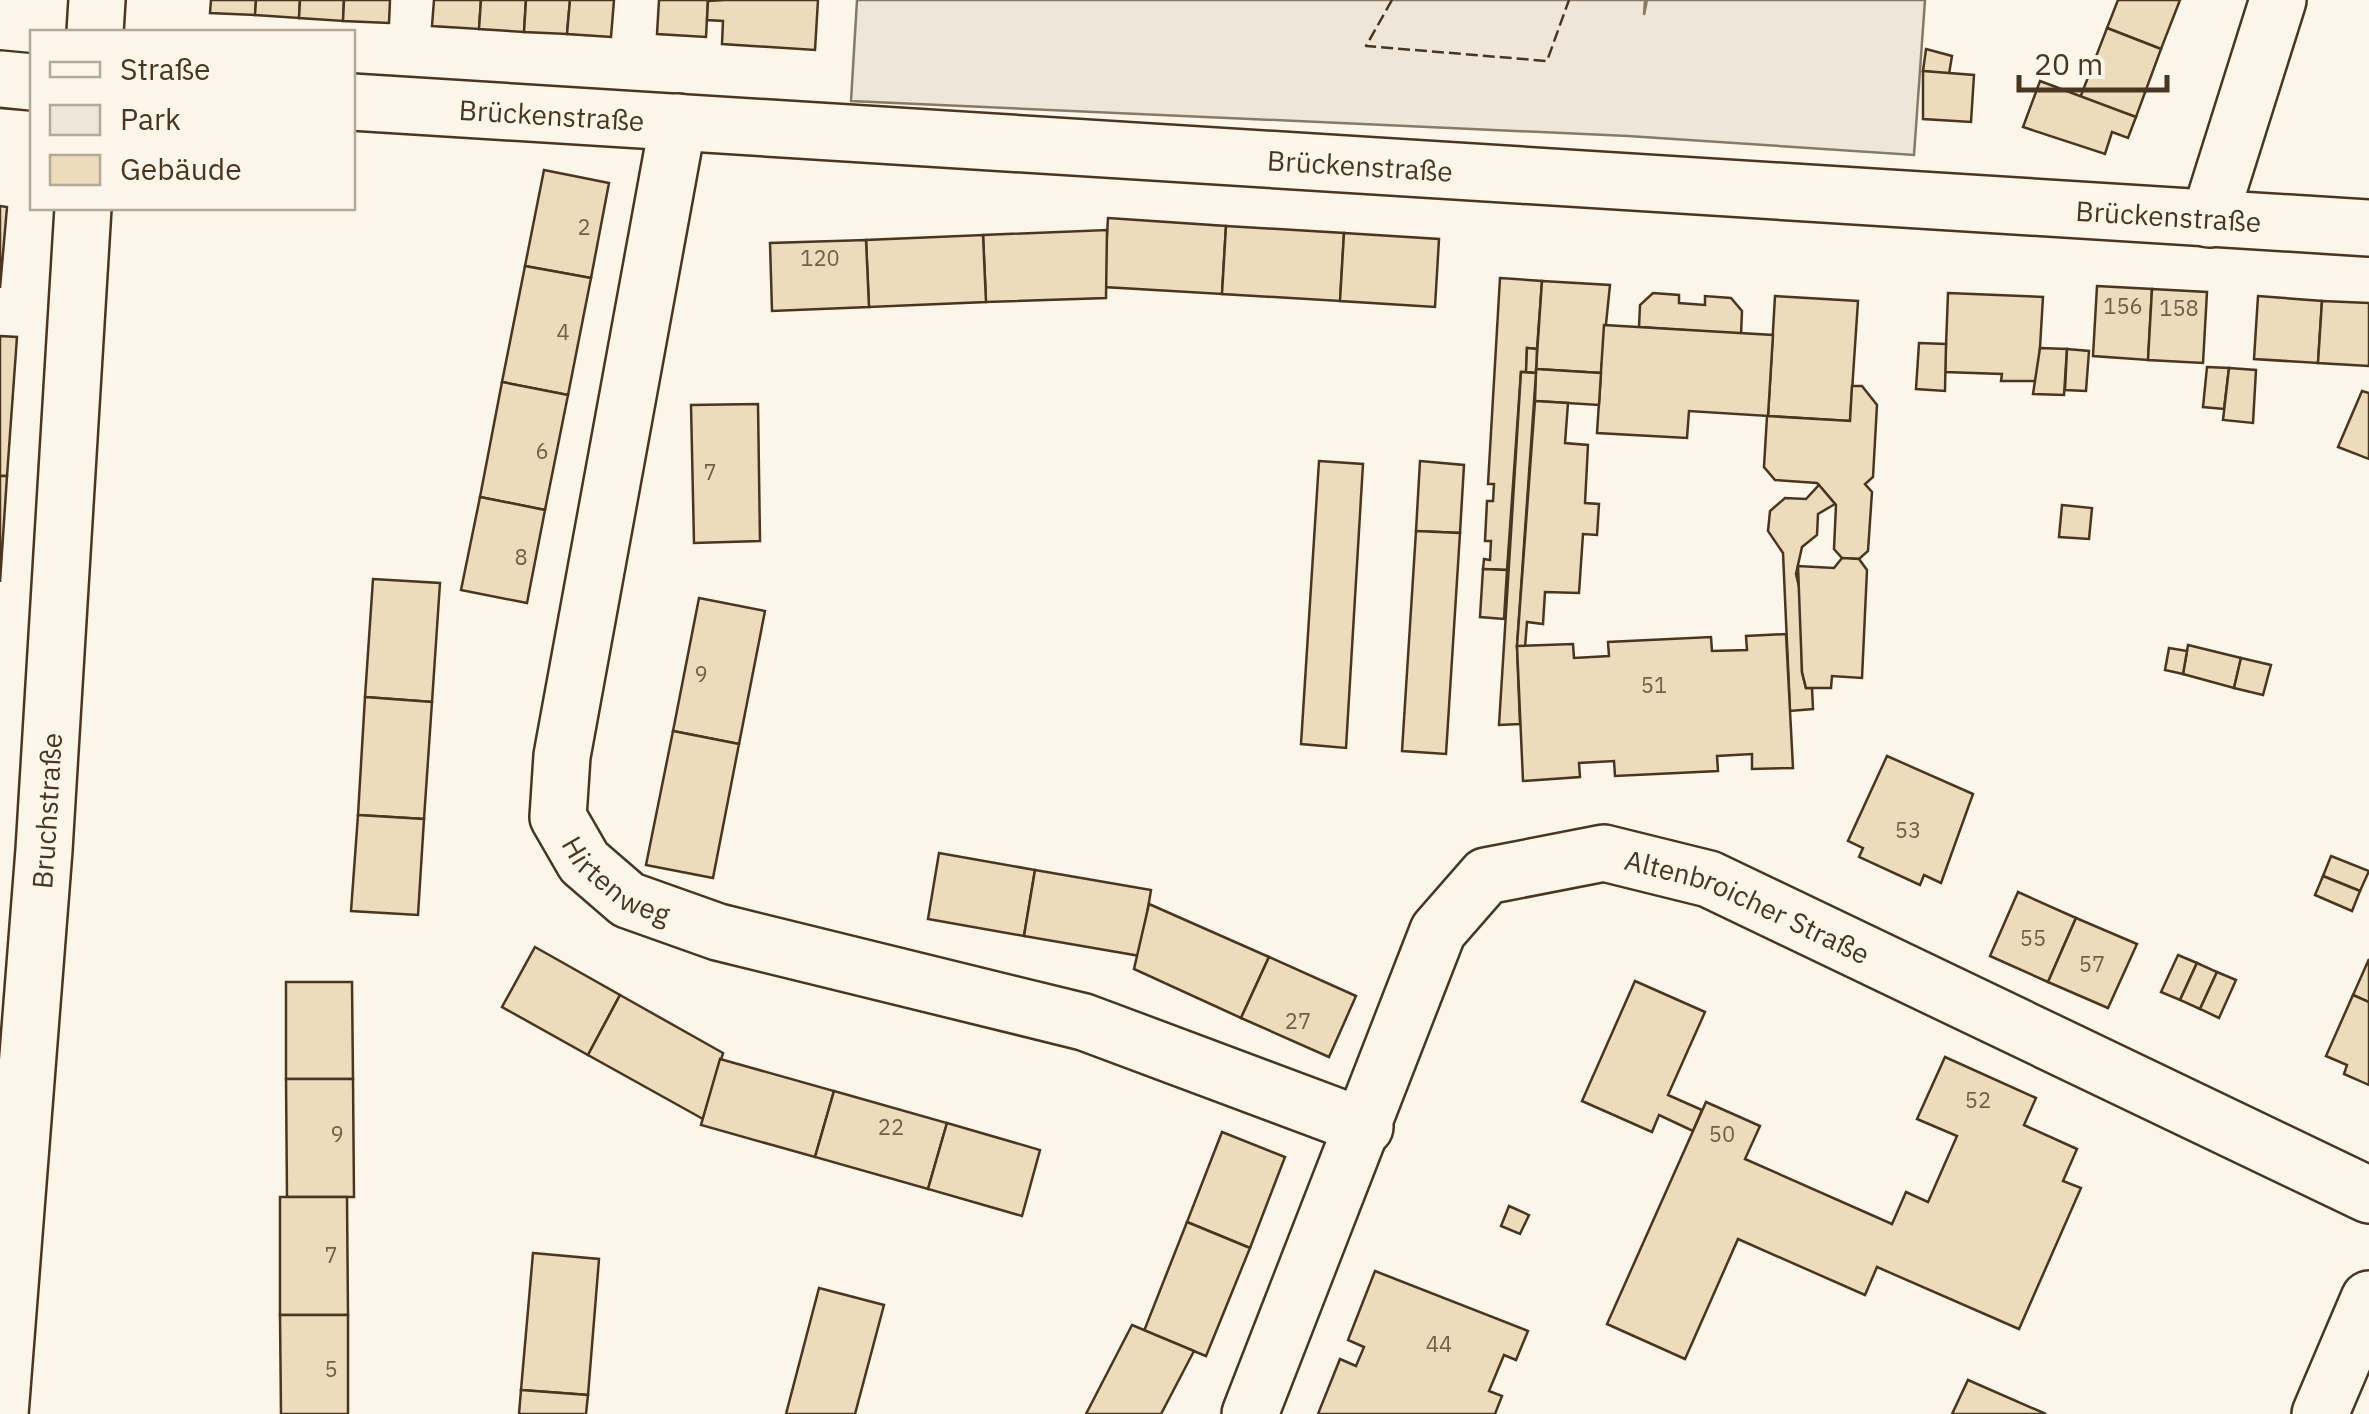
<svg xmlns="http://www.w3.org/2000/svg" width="2369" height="1414" viewBox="0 0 2369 1414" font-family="'IBM Plex Sans',sans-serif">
	<rect width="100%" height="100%" fill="#fbf6e9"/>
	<polygon fill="#ede6d9" stroke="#887966" stroke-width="2.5" points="857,0 1645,0 1644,15 1647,0 1925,0 1914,155 1628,136 851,101"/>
	<g fill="#ecdcbc" stroke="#4a3520" stroke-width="2.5">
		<polygon points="211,0 256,0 255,15 210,13"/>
		<polygon points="256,0 300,0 299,18 255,15"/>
		<polygon points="300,0 344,0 343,21 299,18"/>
		<polygon points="344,0 390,0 389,23 343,21"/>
		<polygon points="434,0 481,0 479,29 432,26"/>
		<polygon points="481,0 526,0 524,32 479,29"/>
		<polygon points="526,0 570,0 567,34 524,32"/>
		<polygon points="570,0 614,0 611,37 567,34"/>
		<polygon points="659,0 708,0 706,37 657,34"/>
		<polygon points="725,0 818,0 815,50 722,44 723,21 707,20 708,1"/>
		<polygon points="2118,0 2180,0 2161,49 2107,28"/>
		<polygon points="2107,28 2161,49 2136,117 2080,98"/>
		<polygon points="1926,49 1952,56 1949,74 1923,71"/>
		<polygon points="1923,71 1974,75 1971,122 1923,119"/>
		<polygon points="2040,81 2136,117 2128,138 2112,132 2105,154 2023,127"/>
		<polygon points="544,170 609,183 591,278 525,266"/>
		<polygon points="0,206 7,207 0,288"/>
		<polygon points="1108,218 1226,226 1222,294 1104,287"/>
		<polygon points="1226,226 1344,233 1340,301 1222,294"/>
		<polygon points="1107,230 1106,298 986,302 983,235"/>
		<polygon points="1344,233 1439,239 1435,307 1340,301"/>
		<polygon points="983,235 986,302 869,307 866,240"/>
		<polygon points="866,240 869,307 772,311 770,243"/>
		<polygon points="525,266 591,278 568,395 502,382"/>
		<polygon points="1500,278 1542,281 1537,349 1527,348 1526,372 1521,372 1507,570 1483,569 1484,559 1490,560 1491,541 1485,541 1487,501 1493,501 1494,484 1488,484"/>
		<polygon points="1542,281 1610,285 1601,373 1536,369"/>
		<polygon points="2097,286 2152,289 2148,360 2093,356"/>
		<polygon points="2152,289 2207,292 2203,363 2148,360"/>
		<polygon points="1653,293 1679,295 1679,303 1705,305 1705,296 1731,298 1742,311 1741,334 1639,327 1640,305"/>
		<polygon points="1948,293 2043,297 2038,381 2001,381 2002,374 1945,372"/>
		<polygon points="1775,296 1858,301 1850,421 1768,416"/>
		<polygon points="2258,296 2322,301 2318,363 2254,359"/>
		<polygon points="2322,301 2369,303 2369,366 2318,363"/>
		<polygon points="1604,325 1773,335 1768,416 1689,411 1687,438 1597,433"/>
		<polygon points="0,336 17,337 7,476 0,476"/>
		<polygon points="1919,343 1946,344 1945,391 1916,389"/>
		<polygon points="1527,348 1537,349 1536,373 1526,372"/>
		<polygon points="2040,348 2067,349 2064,395 2033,394"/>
		<polygon points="2067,349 2089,351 2086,391 2065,390"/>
		<polygon points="2207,367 2229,368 2224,409 2203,407"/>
		<polygon points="2229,368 2256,370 2253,423 2223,420"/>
		<polygon points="1536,369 1601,373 1599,405 1535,401"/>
		<polygon points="1521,372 1536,373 1517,646 1520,724 1499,725"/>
		<polygon points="502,382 568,395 545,510 480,497"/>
		<polygon points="1852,386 1862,386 1877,405 1873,477 1865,484 1872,492 1868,551 1859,559 1842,558 1834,549 1836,505 1817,483 1775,480 1764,467 1767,416 1850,421"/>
		<polygon points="2362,391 2369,393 2369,459 2338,447"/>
		<polygon points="1535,401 1568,403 1565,443 1588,445 1585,503 1599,504 1597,535 1583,534 1579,593 1545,592 1543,624 1527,622 1525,647 1517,646"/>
		<polygon points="758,404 760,541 694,543 691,405"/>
		<polygon points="1319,461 1363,464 1346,748 1301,744"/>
		<polygon points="1420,461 1464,465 1460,533 1416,531"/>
		<polygon points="0,476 7,476 0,582"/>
		<polygon points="1819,485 1835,504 1818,514 1817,535 1802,547 1796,574 1802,599 1802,672 1806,688 1812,688 1813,709 1790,711 1783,553 1768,531 1770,511 1785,498 1806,499"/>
		<polygon points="480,497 545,510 527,603 461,590"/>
		<polygon points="2062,505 2092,508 2089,539 2059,537"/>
		<polygon points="1416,531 1460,533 1446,754 1402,751"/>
		<polygon points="1842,558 1859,559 1867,570 1862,678 1832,676 1831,688 1806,688 1802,672 1798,566 1834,568"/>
		<polygon points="1483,569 1507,570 1504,619 1480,617"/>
		<polygon points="373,579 440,583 432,702 365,697"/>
		<polygon points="699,598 765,611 739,744 673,731"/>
		<polygon points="1786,634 1793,768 1752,769 1752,754 1717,756 1718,771 1615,776 1614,761 1579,763 1580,777 1523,781 1517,646 1573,644 1574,658 1609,656 1608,642 1711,637 1712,651 1747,650 1746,636"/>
		<polygon points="2188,645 2241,658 2234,688 2183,674"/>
		<polygon points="2169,648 2187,651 2183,674 2165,670"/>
		<polygon points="2241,658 2271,665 2263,695 2234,688"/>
		<polygon points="365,697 432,702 424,819 358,815"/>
		<polygon points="673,731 739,744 713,878 646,865"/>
		<polygon points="1887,756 1973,794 1941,883 1924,875 1920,885 1859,857 1863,848 1848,841"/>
		<polygon points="358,815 424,819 418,915 351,911"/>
		<polygon points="939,853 1035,870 1024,936 928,919"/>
		<polygon points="2331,856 2369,871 2360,891 2323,876"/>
		<polygon points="1035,870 1151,890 1140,956 1024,936"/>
		<polygon points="2323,876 2360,891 2352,911 2315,895"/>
		<polygon points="2018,892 2076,918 2048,982 1990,956"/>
		<polygon points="1149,904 1269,957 1241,1018 1134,969"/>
		<polygon points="2076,918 2137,944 2108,1008 2048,982"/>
		<polygon points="535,947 620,995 588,1055 502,1007"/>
		<polygon points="2178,955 2197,963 2180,1000 2161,992"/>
		<polygon points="1269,957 1356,996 1329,1057 1241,1018"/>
		<polygon points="2369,959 2369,1002 2353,995"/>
		<polygon points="2197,963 2217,972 2200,1009 2180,1000"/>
		<polygon points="2217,972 2236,980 2219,1018 2200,1009"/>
		<polygon points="1635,981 1705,1012 1668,1095 1702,1110 1693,1131 1659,1115 1652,1132 1582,1101"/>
		<polygon points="286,982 352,982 353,1079 286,1079"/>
		<polygon points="620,995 723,1053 703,1119 588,1055"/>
		<polygon points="2353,995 2369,1002 2369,1085 2344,1074 2347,1065 2326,1056"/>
		<polygon points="1945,1057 2036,1098 2024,1125 2077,1149 2063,1181 2081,1188 2019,1329 1877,1267 1865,1295 1738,1239 1685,1359 1607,1324 1706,1102 1760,1126 1745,1159 1892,1224 1906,1192 1928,1202 1957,1136 1917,1119"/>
		<polygon points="720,1059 834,1091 815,1157 701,1125"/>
		<polygon points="286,1079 353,1079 354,1197 287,1197"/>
		<polygon points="834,1091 947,1123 928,1189 815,1157"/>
		<polygon points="947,1123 1040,1150 1022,1216 928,1189"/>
		<polygon points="1222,1132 1285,1157 1250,1248 1187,1222"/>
		<polygon points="280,1197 347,1197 348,1315 280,1315"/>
		<polygon points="1509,1206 1529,1215 1520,1234 1501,1226"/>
		<polygon points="1187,1222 1250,1248 1206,1356 1144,1331"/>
		<polygon points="533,1253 599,1259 588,1395 521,1390"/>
		<polygon points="1375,1271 1528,1331 1516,1360 1504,1355 1489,1391 1502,1396 1495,1414 1318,1414 1340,1359 1356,1366 1364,1347 1348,1340"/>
		<polygon points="819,1288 884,1305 855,1414 786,1414"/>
		<polygon points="280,1315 348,1315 348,1414 281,1414"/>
		<polygon points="1132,1325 1194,1351 1161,1414 1086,1414"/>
		<polygon points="1968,1380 2046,1414 1952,1414"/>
		<polygon points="521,1390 588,1395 586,1414 519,1414"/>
	</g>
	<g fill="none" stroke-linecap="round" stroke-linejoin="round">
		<defs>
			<g id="minor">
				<polyline points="95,32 97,0"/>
				<polyline points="0,79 32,82"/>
				<path id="s1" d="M352,102L2369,228"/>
				<path id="s2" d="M678,122L562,756L558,817L584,862L628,900L718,932L1084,1022L1365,1127"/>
				<polyline points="2209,219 2278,0"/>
				<path id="s3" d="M0,1414L44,850L83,208"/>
				<path id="s4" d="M1250,1414L1438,931L1486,876L1604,853L1709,879L2369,1195"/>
				<polyline points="2320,1414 2369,1299"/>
			</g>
		</defs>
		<use href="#minor" stroke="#4a3520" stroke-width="60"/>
		<use href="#minor" stroke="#fbf6e9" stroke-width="55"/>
		<polyline stroke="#4a3520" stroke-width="2.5" stroke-dasharray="12 5" stroke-linecap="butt" points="1392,0 1366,46 1547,61 1569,0"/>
	</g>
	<g text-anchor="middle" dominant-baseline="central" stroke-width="8" stroke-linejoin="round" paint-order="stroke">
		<g font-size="22" fill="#725f47">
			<text x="584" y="226">2</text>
			<text x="820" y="257">120</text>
			<text x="2123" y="305">156</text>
			<text x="2179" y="307">158</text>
			<text x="563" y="331">4</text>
			<text x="542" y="450">6</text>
			<text x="710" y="471">7</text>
			<text x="521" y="556">8</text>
			<text x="701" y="673">9</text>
			<text x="1654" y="684">51</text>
			<text x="1908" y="829">53</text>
			<text x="2033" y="937">55</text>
			<text x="2092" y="963">57</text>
			<text x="1298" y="1020">27</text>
			<text x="1978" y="1099">52</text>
			<text x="891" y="1126">22</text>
			<text x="337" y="1133">9</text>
			<text x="1722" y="1133">50</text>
			<text x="331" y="1254">7</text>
			<text x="1439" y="1343">44</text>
			<text x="331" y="1368">5</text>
		</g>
		<g font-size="28" fill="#4a3520" stroke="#fbf6e9">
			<text stroke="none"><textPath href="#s1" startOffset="200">Brückenstraße</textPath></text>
			<text stroke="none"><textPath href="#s1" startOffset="1010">Brückenstraße</textPath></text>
			<text stroke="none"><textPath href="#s1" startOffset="1820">Brückenstraße</textPath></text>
			<text stroke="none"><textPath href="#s3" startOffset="605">Bruchstraße</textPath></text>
			<text stroke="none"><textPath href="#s2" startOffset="795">Hirtenweg</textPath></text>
			<text stroke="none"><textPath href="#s4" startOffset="865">Altenbroicher Straße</textPath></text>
		</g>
	</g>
	<rect x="30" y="30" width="325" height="180" fill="#fbf6e9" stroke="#b4a999" stroke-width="2.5"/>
	<rect x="50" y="62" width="50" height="15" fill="#fbf6e9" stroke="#b4a999" stroke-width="2.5"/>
	<text x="120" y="80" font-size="30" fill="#4a3520">Straße</text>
	<rect x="50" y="105" width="50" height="30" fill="#ede6d9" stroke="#b4a999" stroke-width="2.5"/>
	<text x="120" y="130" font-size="30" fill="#4a3520">Park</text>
	<rect x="50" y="155" width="50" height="30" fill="#ecdcbc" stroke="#b4a999" stroke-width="2.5"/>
	<text x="120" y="180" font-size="30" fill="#4a3520">Gebäude</text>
	<path d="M2019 75v15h148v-15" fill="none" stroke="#4a3520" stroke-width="5"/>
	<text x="2034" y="75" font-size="30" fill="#4a3520" stroke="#fbf6e9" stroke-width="8" paint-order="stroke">20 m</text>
</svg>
